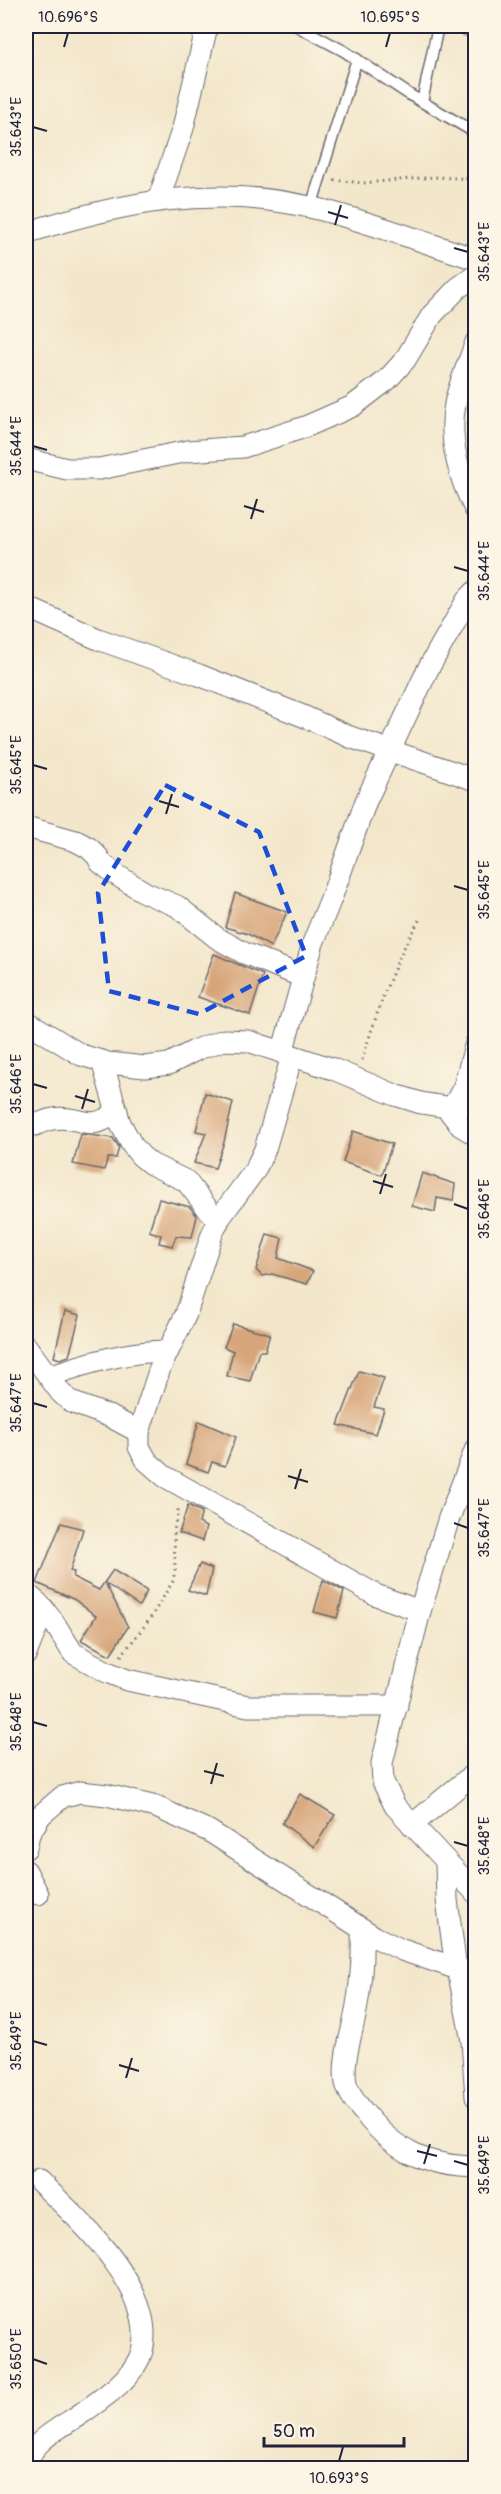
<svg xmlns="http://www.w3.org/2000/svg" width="501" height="2494" viewBox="0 0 501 2494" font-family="Pangolin,sans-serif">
	<rect width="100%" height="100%" fill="#fcf5e5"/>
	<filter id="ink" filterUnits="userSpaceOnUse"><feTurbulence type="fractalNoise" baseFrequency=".0167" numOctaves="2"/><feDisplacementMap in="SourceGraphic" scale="12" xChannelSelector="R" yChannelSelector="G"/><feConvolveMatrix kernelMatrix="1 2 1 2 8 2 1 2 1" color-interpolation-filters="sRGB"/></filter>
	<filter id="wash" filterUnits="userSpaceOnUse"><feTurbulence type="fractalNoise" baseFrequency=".008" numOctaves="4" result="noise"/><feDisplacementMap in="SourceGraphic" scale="24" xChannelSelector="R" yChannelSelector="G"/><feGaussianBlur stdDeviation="1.35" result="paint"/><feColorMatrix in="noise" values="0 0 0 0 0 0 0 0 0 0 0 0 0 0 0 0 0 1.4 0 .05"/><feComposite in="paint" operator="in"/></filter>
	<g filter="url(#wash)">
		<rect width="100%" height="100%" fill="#f3e7cb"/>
		<g id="blocks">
			<g fill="#d7a579">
				<polygon points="235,893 287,912 271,947 248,934 225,927"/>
				<polygon points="214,954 263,975 250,1015 198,997"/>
				<polygon points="205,1093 233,1102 224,1142 215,1168 194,1163 206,1133 196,1131"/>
				<polygon points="353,1131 392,1144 382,1175 343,1162"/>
				<polygon points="81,1134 113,1138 119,1147 116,1158 108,1158 104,1170 73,1164"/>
				<polygon points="422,1173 455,1184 453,1201 437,1198 435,1212 412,1206"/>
				<polygon points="159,1199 190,1207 197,1216 192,1237 176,1236 172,1246 159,1243 161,1235 149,1231"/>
				<polygon points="267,1234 282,1238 278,1258 313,1271 307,1284 272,1274 262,1276 256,1270"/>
				<polygon points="65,1311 80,1315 69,1356 60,1359 54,1357"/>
				<polygon points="233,1324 270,1334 265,1351 259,1351 250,1381 227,1376 233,1351 224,1347"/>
				<polygon points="359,1371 384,1378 374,1407 384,1409 376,1434 338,1425"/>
				<polygon points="199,1421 236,1437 225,1466 212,1462 208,1472 186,1464"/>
				<polygon points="188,1505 202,1512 199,1523 206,1527 202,1541 179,1533"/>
				<polygon points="61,1523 83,1529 70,1571 74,1572 73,1577 99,1590 113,1570 147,1591 139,1606 105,1583 128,1627 110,1655 81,1640 96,1616 75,1600 37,1583"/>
				<polygon points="200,1564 212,1569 206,1596 188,1590"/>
				<polygon points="323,1580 344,1591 337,1618 314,1612"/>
				<polygon points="300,1794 335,1815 314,1847 282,1823"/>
			</g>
		</g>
	</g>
	<g filter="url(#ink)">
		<use href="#blocks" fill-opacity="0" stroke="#6b676d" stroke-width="1.5"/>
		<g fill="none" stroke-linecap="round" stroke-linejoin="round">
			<defs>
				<g id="service">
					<polyline points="297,26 344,51 410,95 476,133"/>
					<polyline points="456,26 476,34"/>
					<polyline points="422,102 438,26"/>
					<polyline points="311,207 357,59"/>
				</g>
				<g id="minor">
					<polyline points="158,201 183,128 207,26"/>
					<path d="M26,233C122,202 213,184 314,208C368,221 422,242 476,259"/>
					<path d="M476,342C469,362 459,383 455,404C448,439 459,479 476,511"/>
					<polyline points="26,459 67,469 99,469 188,451 243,447 305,427 353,406 387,380 405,360 432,315 458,288 476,275"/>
					<polyline points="26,607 98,639 199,675 303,716 350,737 476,780"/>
					<polyline points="26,827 76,841 89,848 98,857 100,862 115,874 146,893 177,906 217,938 244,953 303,977"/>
					<polyline points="26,1021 81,1055 108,1063 145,1067 169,1064 198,1049 224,1040 248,1041 333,1069 395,1095 421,1103 446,1107 476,1105"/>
					<polyline points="282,1053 313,943 332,896 366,801 428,669 467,600 476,591"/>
					<polyline points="292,1056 265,1149 255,1170 219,1219 212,1234 186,1314 160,1368 139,1432 139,1447 147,1461 164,1476 376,1595 420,1611"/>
					<polyline points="102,1061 120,1123 132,1145 141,1156 151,1164 186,1181 218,1222"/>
					<polyline points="446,1107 461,1126 476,1135"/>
					<polyline points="453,1107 464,1086 476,1043"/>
					<path d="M35,1125C40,1123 47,1120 53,1119C82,1114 89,1135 117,1111"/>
					<polyline points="26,1346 61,1393 71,1402 111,1417 139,1432"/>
					<path d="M49,1376C87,1363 127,1351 168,1351"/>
					<polyline points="476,1448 449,1518 420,1611 382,1763 383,1782 395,1806 476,1893"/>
					<polyline points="26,1593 38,1603 53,1621 73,1653 107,1672 127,1680 248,1706 397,1706"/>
					<polyline points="26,1654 44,1609"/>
					<polyline points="412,1825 476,1772"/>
					<polyline points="26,1848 29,1834 41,1815 62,1797 80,1792 107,1795 156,1807 209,1831 375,1937 402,1950 476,1975"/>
					<polyline points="446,1863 447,1900 456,1969"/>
					<polyline points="26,1871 38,1894"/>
					<path d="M362,1930C363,1958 361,1984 356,2011C352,2034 342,2060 346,2083C349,2095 358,2105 365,2114C396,2152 426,2166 476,2167"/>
					<polyline points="458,1970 472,2041 476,2097"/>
					<path d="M26,2464C34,2439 62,2427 82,2413C103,2398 135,2377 142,2351C158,2290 77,2218 39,2181"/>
				</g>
			</defs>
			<use href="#service" stroke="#6b676d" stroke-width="13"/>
			<use href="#minor" stroke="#6b676d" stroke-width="23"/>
			<g stroke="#6b676d" stroke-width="3" stroke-dasharray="1.5 4.5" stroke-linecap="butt">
				<polyline points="334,180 363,183 434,177 476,179"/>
				<path d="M362,1060C379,1007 392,965 421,917"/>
				<polyline points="121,1656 150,1619 173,1581 175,1570 174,1530 179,1506"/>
			</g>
			<use href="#service" stroke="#fff" stroke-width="10"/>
			<use href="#minor" stroke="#fff" stroke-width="21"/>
		</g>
	</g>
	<path fill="none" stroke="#1d4ed8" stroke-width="4.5" stroke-dasharray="12 8" stroke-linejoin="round" d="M165,785L259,832L306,956L199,1014L109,991L98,893Z"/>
	<path fill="none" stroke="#22223b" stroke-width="2" d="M64,47L68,33M386,47L390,33M33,127L47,131M328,212L348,218M335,225L341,205M454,248L468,252M33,446L47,450M244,506L264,512M251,519L257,499M454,567L468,571M33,765L47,769M159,801L179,807M166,814L172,794M454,886L468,890M33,1084L47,1088M75,1096L95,1102M82,1109L88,1089M373,1181L393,1187M380,1194L386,1174M454,1204L468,1209M33,1403L47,1407M288,1476L308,1482M295,1489L301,1469M454,1523L468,1528M33,1722L47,1726M204,1771L224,1776M211,1784L217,1763M454,1842L468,1846M33,2041L47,2045M119,2065L139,2071M126,2078L132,2058M417,2151L437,2156M454,2161L468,2165M424,2164L430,2144M33,2359L47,2364M339,2461L343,2447"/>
	<rect width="501" height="2494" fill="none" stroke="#fcf5e5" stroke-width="66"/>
	<path d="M264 2437v9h140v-9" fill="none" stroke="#22223b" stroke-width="3"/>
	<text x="273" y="2437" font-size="18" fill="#22223b" stroke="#fcf5e5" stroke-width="4.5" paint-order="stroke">50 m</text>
	<rect x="33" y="33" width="435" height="2428" fill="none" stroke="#22223b" stroke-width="2"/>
	<g font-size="15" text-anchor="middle" fill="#22223b">
		<text x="68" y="22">10.696°S</text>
		<text x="390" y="22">10.695°S</text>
		<text transform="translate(16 127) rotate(-90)" y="5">35.643°E</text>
		<text transform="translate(484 252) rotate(-90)" y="5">35.643°E</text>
		<text transform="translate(16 446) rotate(-90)" y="5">35.644°E</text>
		<text transform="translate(484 571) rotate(-90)" y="5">35.644°E</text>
		<text transform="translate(16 765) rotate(-90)" y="5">35.645°E</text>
		<text transform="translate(484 890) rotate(-90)" y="5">35.645°E</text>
		<text transform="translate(16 1084) rotate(-90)" y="5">35.646°E</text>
		<text transform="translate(484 1209) rotate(-90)" y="5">35.646°E</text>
		<text transform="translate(16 1403) rotate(-90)" y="5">35.647°E</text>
		<text transform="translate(484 1528) rotate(-90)" y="5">35.647°E</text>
		<text transform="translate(16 1722) rotate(-90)" y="5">35.648°E</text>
		<text transform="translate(484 1846) rotate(-90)" y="5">35.648°E</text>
		<text transform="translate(16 2041) rotate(-90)" y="5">35.649°E</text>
		<text transform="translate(484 2165) rotate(-90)" y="5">35.649°E</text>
		<text transform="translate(16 2359) rotate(-90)" y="5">35.650°E</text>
		<text x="339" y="2483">10.693°S</text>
	</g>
</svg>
